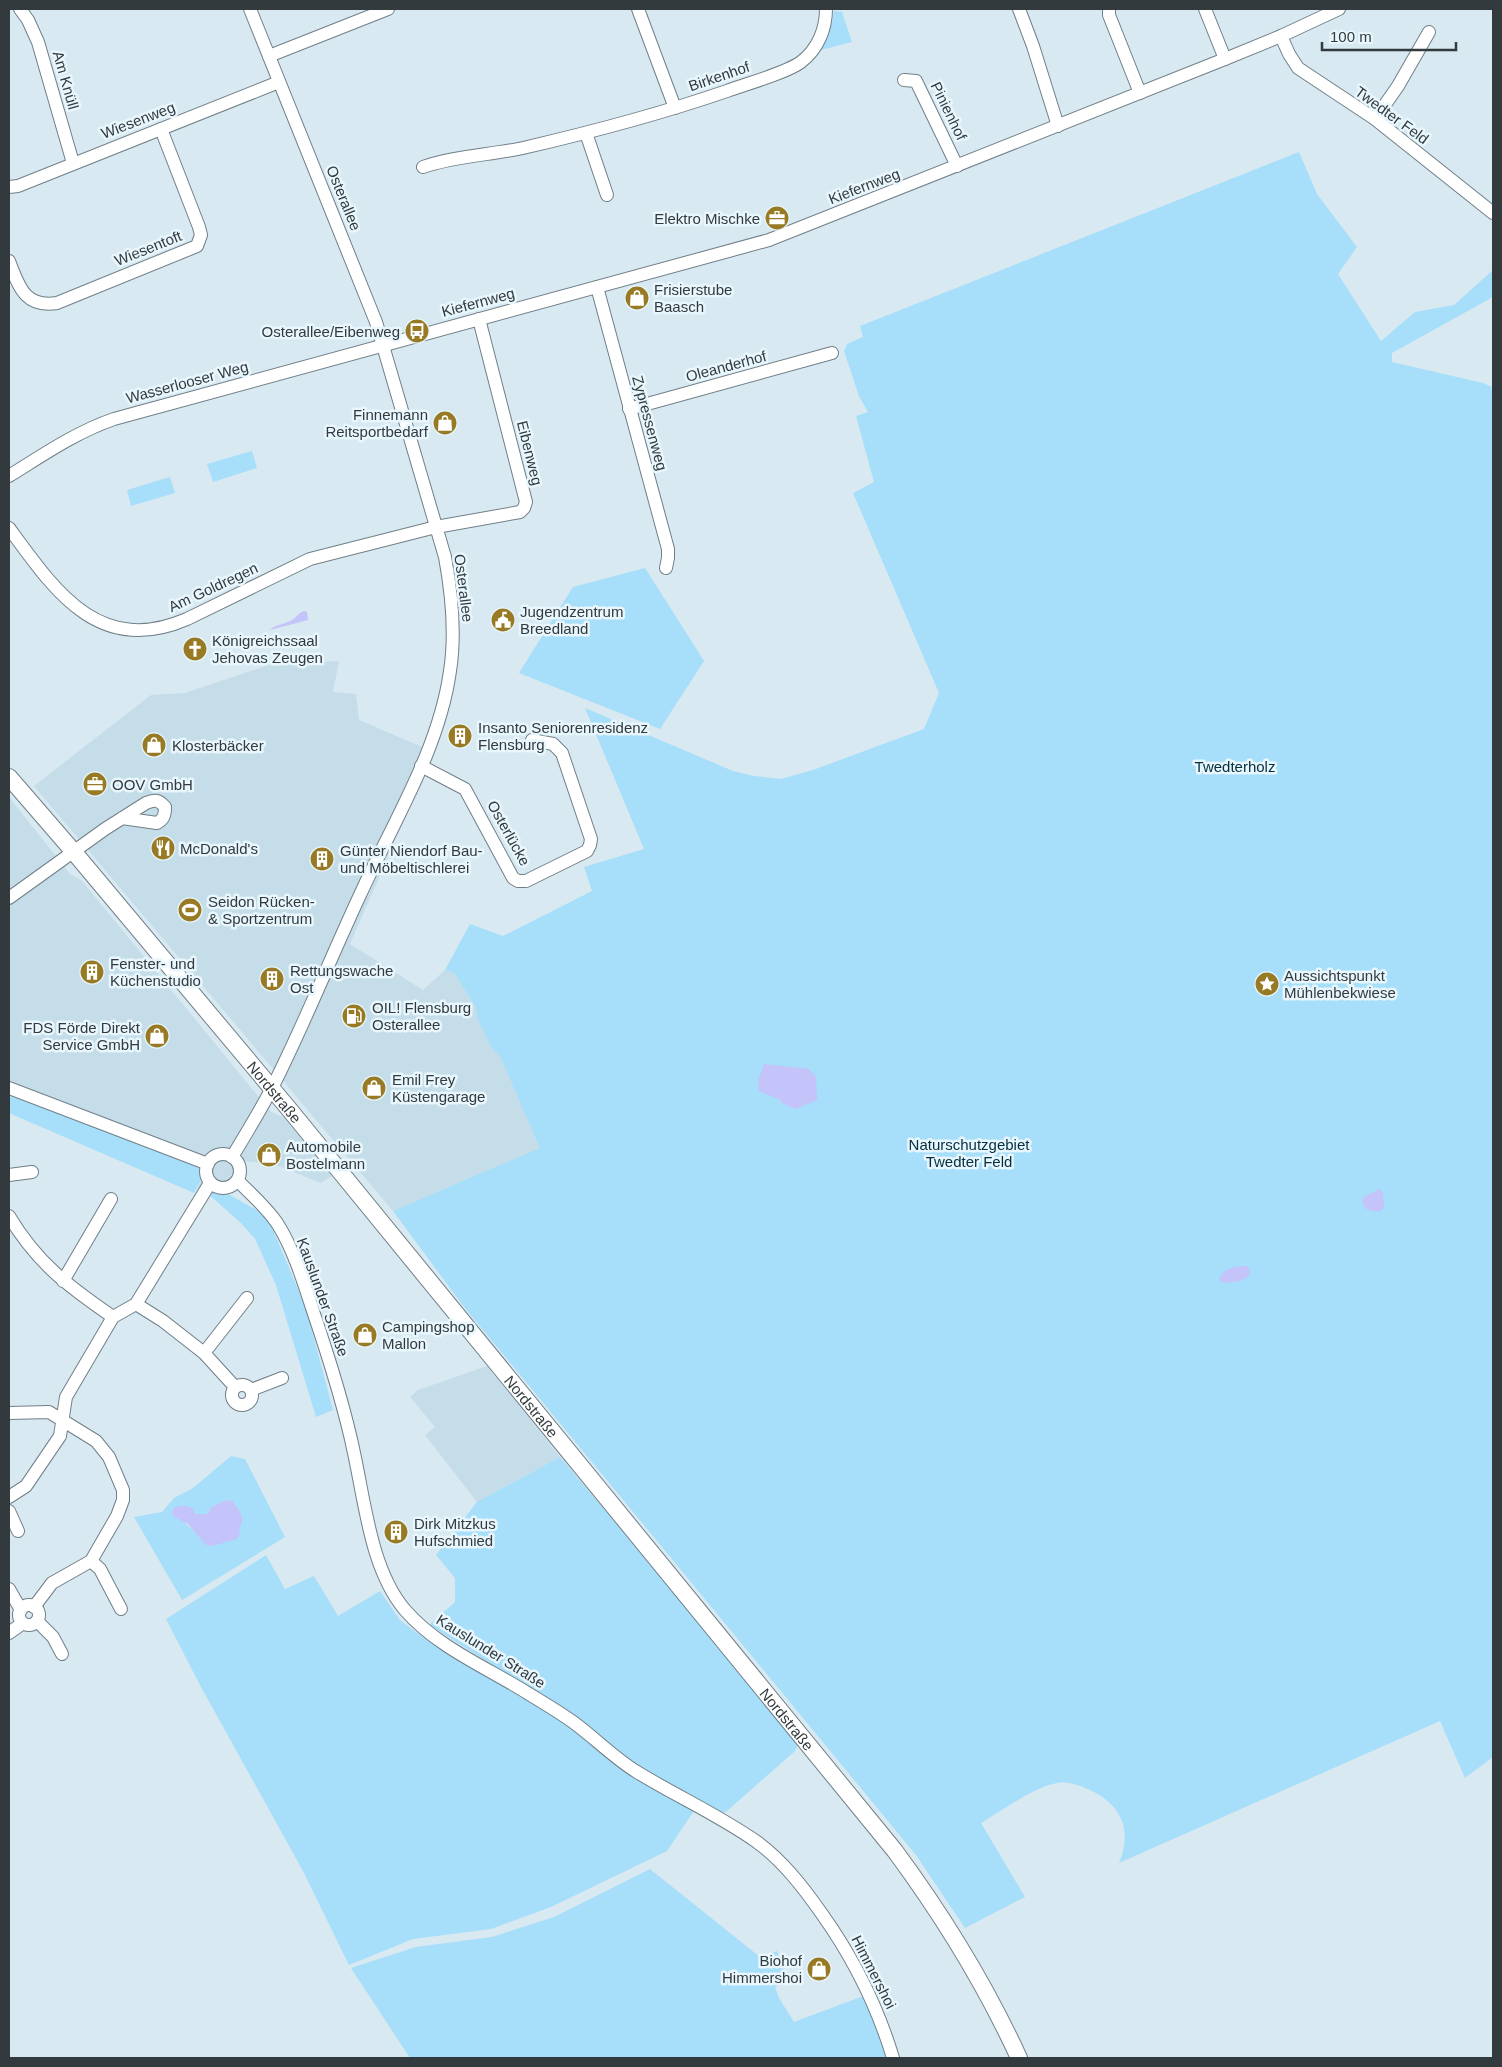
<svg xmlns="http://www.w3.org/2000/svg" width="1502" height="2067" viewBox="0 0 1502 2067" font-family="Helvetica,sans-serif">
	<rect width="100%" height="100%" fill="#d8e9f2"/>
	<g fill="#c4dde9">
		<polygon points="339,661 333,692 356,694 359,720 434,752 350,944 423,990 445,970 464,978 547,1146 393,1211 34,786 151,695 185,693 269,665"/>
		<polygon points="9,797 70,874 82,881 271,1112 285,1118 332,1176 321,1183 274,1164 243,1161 244,1180 228,1194 212,1192 208,1194 197,1189 204,1174 75,1118 9,1096"/>
		<polygon points="487,1366 560,1457 477,1502 425,1435 435,1427 410,1397 418,1390"/>
	</g>
	<g fill="#a7def9" fill-rule="evenodd">
		<polygon points="834,11 842,12 852,42 821,50 832,23"/>
		<path d="M1299,152L1317,194L1357,247L1338,274L1381,341L1415,312L1454,305L1493,270V297L1392,353V362L1483,383L1492,387L1491,389L1493,390V1757L1465,1778L1440,1721L1119,1863C1134,1827 1119,1801 1083,1787C1075,1784 1065,1781 1057,1783C1036,1786 1001,1811 981,1823L1025,1897L965,1928L916,1855L464,1307L393,1211L540,1148L500,1056L492,1048L478,1020L476,1007L455,974L445,970L470,924L503,936L592,891L584,867L644,849L585,708L733,771L754,776L781,779L813,770L924,729L939,693L853,493L874,482L856,416L868,412L859,396L844,351L847,344L863,337L860,326Z"/>
		<polygon points="252,451 257,468 213,482 207,464"/>
		<polygon points="170,477 175,493 131,506 127,490"/>
		<polygon points="645,568 704,661 660,729 519,673 573,587"/>
		<polygon points="9,1096 75,1118 197,1166 204,1174 194,1193 9,1113"/>
		<polygon points="212,1192 228,1194 258,1211 271,1225 306,1308 333,1410 316,1417 276,1285 255,1239 241,1223 208,1194"/>
		<path d="M231,1456L245,1459L285,1537L182,1600L134,1517L162,1512L174,1498L193,1488ZM227,1500L242,1516L238,1532L227,1540L196,1533L182,1520L194,1514H208L211,1507Z"/>
		<polygon points="560,1457 797,1739 798,1745 795,1751 727,1811 719,1815 639,1768 529,1688 429,1625 455,1602 455,1578 436,1555 477,1502"/>
		<polygon points="266,1555 285,1589 314,1576 338,1616 380,1591 400,1620 420,1635 526,1698 572,1728 633,1775 694,1811 667,1851 551,1907 491,1929 413,1939 349,1965 303,1871 201,1687 166,1619"/>
		<polygon points="650,1869 760,1957 777,1951 790,1981 775,1987 779,1998 794,2022 866,1995 887,2058 410,2058 351,1968 416,1947 492,1937 554,1917"/>
	</g>
	<g fill="#c4c3fa">
		<path d="M304,611L307,612L308,620L270,630C276,624 284,625 292,620C297,617 298,613 304,611Z"/>
		<polygon points="764,1064 809,1069 816,1077 817,1100 796,1109 781,1103 781,1100 759,1091 758,1081"/>
		<polygon points="1379,1189 1383,1192 1384,1208 1379,1212 1366,1209 1362,1202 1364,1197"/>
		<path d="M1242,1266H1247L1251,1272C1245,1283 1232,1283 1221,1282L1219,1279C1224,1268 1231,1268 1242,1266Z"/>
		<path d="M227,1500L232,1501C235,1505 243,1514 242,1520C242,1526 237,1528 240,1535L235,1540C225,1540 217,1548 206,1545L188,1524L174,1517L172,1512L174,1508C182,1504 187,1506 194,1509V1514H208L211,1507Z"/>
	</g>
	<g fill="none" stroke-linecap="round" stroke-linejoin="round">
		<defs>
			<g id="minor">
				<polyline points="20,9 28,20 38,42 73,163"/>
				<polyline points="638,9 675,108"/>
				<polyline points="1019,9 1033,46 1058,126"/>
				<polyline points="1109,9 1109,15 1140,93"/>
				<polyline points="1205,9 1225,59"/>
				<polyline points="1281,36 1289,54 1298,68 1375,119 1493,213"/>
				<polyline points="269,56 388,9"/>
				<polyline points="904,80 916,81 957,166"/>
				<polyline points="1375,119 1398,86 1429,32"/>
				<polyline points="586,133 607,195"/>
				<path d="M423,167C454,156 490,155 523,148C592,132 660,114 727,91C746,84 786,73 801,62C818,49 826,29 826,9"/>
				<polyline points="9,187 18,186 279,82"/>
				<path d="M9,261C19,287 25,308 57,303L197,246L201,235L199,227L161,129"/>
				<polyline points="597,287 668,549 668,558 666,568"/>
				<polyline points="629,409 832,353"/>
				<path d="M9,476C43,455 76,432 114,419L769,240L1225,59L1281,36L1339,9"/>
				<path d="M9,528C55,591 99,657 187,619L310,559L436,527L520,512L524,508L526,502L479,319"/>
				<polyline points="421,766 465,789 513,878 518,881 526,881 587,851 590,845 591,839 562,753 553,744 532,740"/>
				<path d="M9,898L105,829L146,803C155,799 159,800 165,807C165,815 164,819 157,823L122,818"/>
				<polyline points="9,1088 208,1164"/>
				<circle cx="223" cy="1171" r="17"/>
				<path d="M232,1157C246,1134 260,1111 272,1088C304,1025 330,959 360,895C393,822 439,750 450,671C456,633 452,595 445,557L376,322L250,9"/>
				<polyline points="9,1175 32,1172"/>
				<path d="M238,1181C251,1194 266,1207 277,1223C293,1248 303,1280 312,1308C328,1355 344,1404 354,1453C365,1503 371,1570 405,1610C438,1648 488,1668 529,1694C544,1703 559,1712 573,1722C595,1738 614,1758 637,1772C676,1796 719,1815 757,1842C783,1861 803,1887 822,1914C854,1959 877,2005 893,2058"/>
				<path d="M9,1216C37,1263 68,1286 113,1317"/>
				<polyline points="63,1281 111,1199"/>
				<polyline points="136,1304 163,1321 204,1353 235,1387"/>
				<polyline points="204,1353 247,1298"/>
				<circle cx="242" cy="1395" r="10"/>
				<polyline points="251,1390 282,1378"/>
				<polyline points="9,1413 49,1412 96,1441 109,1457 123,1490 123,1500 117,1516 91,1561 52,1583 34,1607"/>
				<polyline points="9,1497 26,1486 60,1436 66,1397 113,1317 136,1304 210,1183"/>
				<polyline points="9,1511 18,1531"/>
				<polyline points="91,1561 100,1569 121,1609"/>
				<polyline points="9,1589 21,1610"/>
				<circle cx="29" cy="1615" r="10"/>
				<polyline points="37,1621 53,1637 62,1654"/>
				<polyline points="9,1633 23,1623"/>
			</g>
			<g id="major">
				<path id="s1" d="M9,777L73,851L289,1109L895,1851C943,1916 985,1984 1019,2058"/>
			</g>
		</defs>
		<use href="#minor" stroke="#707f87" stroke-width="14"/>
		<use href="#major" stroke="#707f87" stroke-width="18"/>
		<use href="#minor" stroke="#fff" stroke-width="12"/>
		<use href="#major" stroke="#fff" stroke-width="16"/>
	</g>
	<defs>
		<symbol id="office-disc" viewBox="-11 -11 22 22"><circle r="9.5" fill="#977a23" stroke="#e8f6fd"/><path d="M-6-3h4V-5.5h4V-3h4V5H-6ZM-1-4.5V-3h2v-1.5ZM-6 0V1H6V0Z" fill="#fff"/></symbol>
		<symbol id="shop-disc" viewBox="-11 -11 22 22"><circle r="9.5" fill="#977a23" stroke="#e8f6fd"/><path d="M-5-2.5h2.3a2.7 3.5 0 0 1 5.4 0H5L5.5 6h-11ZM-1.5-2.5h3a1.5 2.3 0 0 0-3 0Z" fill="#fff"/></symbol>
		<symbol id="bus-disc" viewBox="-11 -11 22 22"><circle r="9.5" fill="#977a23" stroke="#e8f6fd"/><path d="M-5-6H5V4H4V6H2V4H-2V6H-4V4H-5ZM-3.5-4V0h7V-4ZM-3.5 1.2v1.5H-2V1.2ZM2 1.2v1.5H3.5V1.2Z" fill="#fff"/></symbol>
		<symbol id="civic-disc" viewBox="-11 -11 22 22"><circle r="9.5" fill="#977a23" stroke="#e8f6fd"/><path d="M-.6-6.5H3V-4.5H.6V-3L4-1V1h2V6H-6V1h2V-1L-.6-3ZM-1.2 2.5V6h2.4V2.5Z" fill="#fff"/></symbol>
		<symbol id="church-disc" viewBox="-11 -11 22 22"><circle r="9.5" fill="#977a23" stroke="#e8f6fd"/><path d="M-1.2-6h2.4v3.5h3.3v2.4h-3.3V6h-2.4V-.1h-3.3v-2.4h3.3Z" fill="#fff"/></symbol>
		<symbol id="building-disc" viewBox="-11 -11 22 22"><circle r="9.5" fill="#977a23" stroke="#e8f6fd"/><path d="M-4-6H4V6H1V3H-1V6H-4ZM-2.5-4.3h1.7v1.8h-1.7ZM.8-4.3h1.7v1.8H.8ZM-2.5-1h1.7V.8h-1.7ZM.8-1h1.7V.8H.8Z" fill="#fff"/></symbol>
		<symbol id="restaurant-disc" viewBox="-11 -11 22 22"><circle r="9.5" fill="#977a23" stroke="#e8f6fd"/><path d="M-5-6h1v4h1v-4h1v4h1v-4h1v5L-1.5 .5V6h-2V.5L-5-1ZM5-6V6H3V1.5H1.5Q1.5-4 5-6Z" fill="#fff"/></symbol>
		<symbol id="stadium-disc" viewBox="-11 -11 22 22"><circle r="9.5" fill="#977a23" stroke="#e8f6fd"/><path d="M0-5a6.5 5 0 1 0 0 10a6.5 5 0 1 0 0-10ZM-3.5-1.8h7v3.6h-7Z" fill="#fff"/></symbol>
		<symbol id="sight-disc" viewBox="-11 -11 22 22"><circle r="9.5" fill="#977a23" stroke="#e8f6fd"/><path d="M0-6L1.8-2.2L6-1.7L2.9 1.2L3.7 5.4L0 3.3L-3.7 5.4L-2.9 1.2L-6-1.7L-1.8-2.2Z" fill="#fff"/></symbol>
		<symbol id="fuel-disc" viewBox="-11 -11 22 22"><circle r="9.5" fill="#977a23" stroke="#e8f6fd"/><path d="M-5.5-6h7V0h2V4h1.3V-2.5L3-4.5l.8-.8L6-3V5H2.5V1h-1V6h-7ZM-4.2-4.7v3.2H.2V-4.7Z" fill="#fff"/></symbol>
	</defs>
	<g fill-rule="evenodd">
		<use href="#office-disc" x="763" y="204" width="28" height="28"/>
		<use href="#shop-disc" x="623" y="284" width="28" height="28"/>
		<use href="#bus-disc" x="403" y="317" width="28" height="28"/>
		<use href="#shop-disc" x="431" y="409" width="28" height="28"/>
		<use href="#civic-disc" x="489" y="606" width="28" height="28"/>
		<use href="#church-disc" x="181" y="635" width="28" height="28"/>
		<use href="#building-disc" x="446" y="722" width="28" height="28"/>
		<use href="#shop-disc" x="140" y="731" width="28" height="28"/>
		<use href="#office-disc" x="81" y="770" width="28" height="28"/>
		<use href="#restaurant-disc" x="149" y="834" width="28" height="28"/>
		<use href="#building-disc" x="308" y="845" width="28" height="28"/>
		<use href="#stadium-disc" x="176" y="896" width="28" height="28"/>
		<use href="#building-disc" x="78" y="958" width="28" height="28"/>
		<use href="#building-disc" x="258" y="965" width="28" height="28"/>
		<use href="#sight-disc" x="1253" y="970" width="28" height="28"/>
		<use href="#fuel-disc" x="340" y="1002" width="28" height="28"/>
		<use href="#shop-disc" x="143" y="1022" width="28" height="28"/>
		<use href="#shop-disc" x="360" y="1074" width="28" height="28"/>
		<use href="#shop-disc" x="255" y="1141" width="28" height="28"/>
		<use href="#shop-disc" x="351" y="1321" width="28" height="28"/>
		<use href="#building-disc" x="382" y="1518" width="28" height="28"/>
		<use href="#shop-disc" x="805" y="1955" width="28" height="28"/>
	</g>
	<g text-anchor="middle" dominant-baseline="central" stroke-width="5" stroke-linejoin="round" paint-order="stroke">
		<g font-size="15" fill="#333a3d" stroke="#e8f6fd">
			<text transform="translate(719 76) rotate(-19)">Birkenhof</text>
			<text transform="translate(66 80) rotate(74)">Am Knüll</text>
			<text transform="translate(949 111) rotate(64)">Pinienhof</text>
			<text transform="translate(1392 115) rotate(36)">Twedter Feld</text>
			<text transform="translate(138 120) rotate(-21)">Wiesenweg</text>
			<text transform="translate(864 186) rotate(-21)">Kiefernweg</text>
			<text transform="translate(344 198) rotate(68)">Osterallee</text>
			<text transform="translate(148 248) rotate(-22)">Wiesentoft</text>
			<text transform="translate(478 302) rotate(-15)">Kiefernweg</text>
			<text transform="translate(726 366) rotate(-15)">Oleanderhof</text>
			<text transform="translate(187 382) rotate(-15)">Wasserlooser Weg</text>
			<text transform="translate(650 423) rotate(75)">Zypressenweg</text>
			<text transform="translate(530 453) rotate(76)">Eibenweg</text>
			<text transform="translate(213 587) rotate(-25)">Am Goldregen</text>
			<text transform="translate(464 588) rotate(83)">Osterallee</text>
			<text transform="translate(509 833) rotate(61)">Osterlücke</text>
			<text stroke="none"><textPath href="#s1" startOffset="412">Nordstraße</textPath></text>
			<text transform="translate(323 1297) rotate(70)">Kauslunder Straße</text>
			<text stroke="none"><textPath href="#s1" startOffset="818">Nordstraße</textPath></text>
			<text transform="translate(491 1651) rotate(32)">Kauslunder Straße</text>
			<text stroke="none"><textPath href="#s1" startOffset="1222">Nordstraße</textPath></text>
			<text transform="translate(874 1972) rotate(63)">Himmershoi</text>
		</g>
		<g font-size="15" fill="#333a3d" stroke="#e8f6fd" text-anchor="start">
			<text x="760" y="218" text-anchor="end">Elektro Mischke</text>
			<text x="654" y="289">Frisierstube<tspan x="654" dy="17">Baasch</tspan></text>
			<text x="400" y="331" text-anchor="end">Osterallee/Eibenweg</text>
			<text x="428" y="414" text-anchor="end">Finnemann<tspan x="428" dy="17">Reitsportbedarf</tspan></text>
			<text x="520" y="611">Jugendzentrum<tspan x="520" dy="17">Breedland</tspan></text>
			<text x="212" y="640">Königreichssaal<tspan x="212" dy="17">Jehovas Zeugen</tspan></text>
			<text x="478" y="727">Insanto Seniorenresidenz<tspan x="478" dy="17">Flensburg</tspan></text>
			<text x="172" y="745">Klosterbäcker</text>
			<text x="112" y="784">OOV GmbH</text>
			<text x="180" y="848">McDonald's</text>
			<text x="340" y="850">Günter Niendorf Bau-<tspan x="340" dy="17">und Möbeltischlerei</tspan></text>
			<text x="208" y="901">Seidon Rücken-<tspan x="208" dy="17">&amp; Sportzentrum</tspan></text>
			<text x="110" y="963">Fenster- und<tspan x="110" dy="17">Küchenstudio</tspan></text>
			<text x="290" y="970">Rettungswache<tspan x="290" dy="17">Ost</tspan></text>
			<text x="1284" y="975">Aussichtspunkt<tspan x="1284" dy="17">Mühlenbekwiese</tspan></text>
			<text x="372" y="1007">OIL! Flensburg<tspan x="372" dy="17">Osterallee</tspan></text>
			<text x="140" y="1027" text-anchor="end">FDS Förde Direkt<tspan x="140" dy="17">Service GmbH</tspan></text>
			<text x="392" y="1079">Emil Frey<tspan x="392" dy="17">Küstengarage</tspan></text>
			<text x="286" y="1146">Automobile<tspan x="286" dy="17">Bostelmann</tspan></text>
			<text x="382" y="1326">Campingshop<tspan x="382" dy="17">Mallon</tspan></text>
			<text x="414" y="1523">Dirk Mitzkus<tspan x="414" dy="17">Hufschmied</tspan></text>
			<text x="802" y="1960" text-anchor="end">Biohof<tspan x="802" dy="17">Himmershoi</tspan></text>
		</g>
		<g font-size="15" fill="#062e3d" stroke="#e8f6fd">
			<text x="1235" y="766">Twedterholz</text>
			<text x="969" y="1144">Naturschutzgebiet<tspan x="969" dy="17">Twedter Feld</tspan></text>
		</g>
	</g>
	<rect width="1502" height="2067" fill="none" stroke="#333a3d" stroke-width="20"/>
	<path d="M1322 42v8h134v-8" fill="none" stroke="#333a3d" stroke-width="2.5"/>
	<text x="1330" y="42" font-size="15" fill="#333a3d" stroke="#e8f6fd" stroke-width="4" paint-order="stroke">100 m</text>
</svg>
